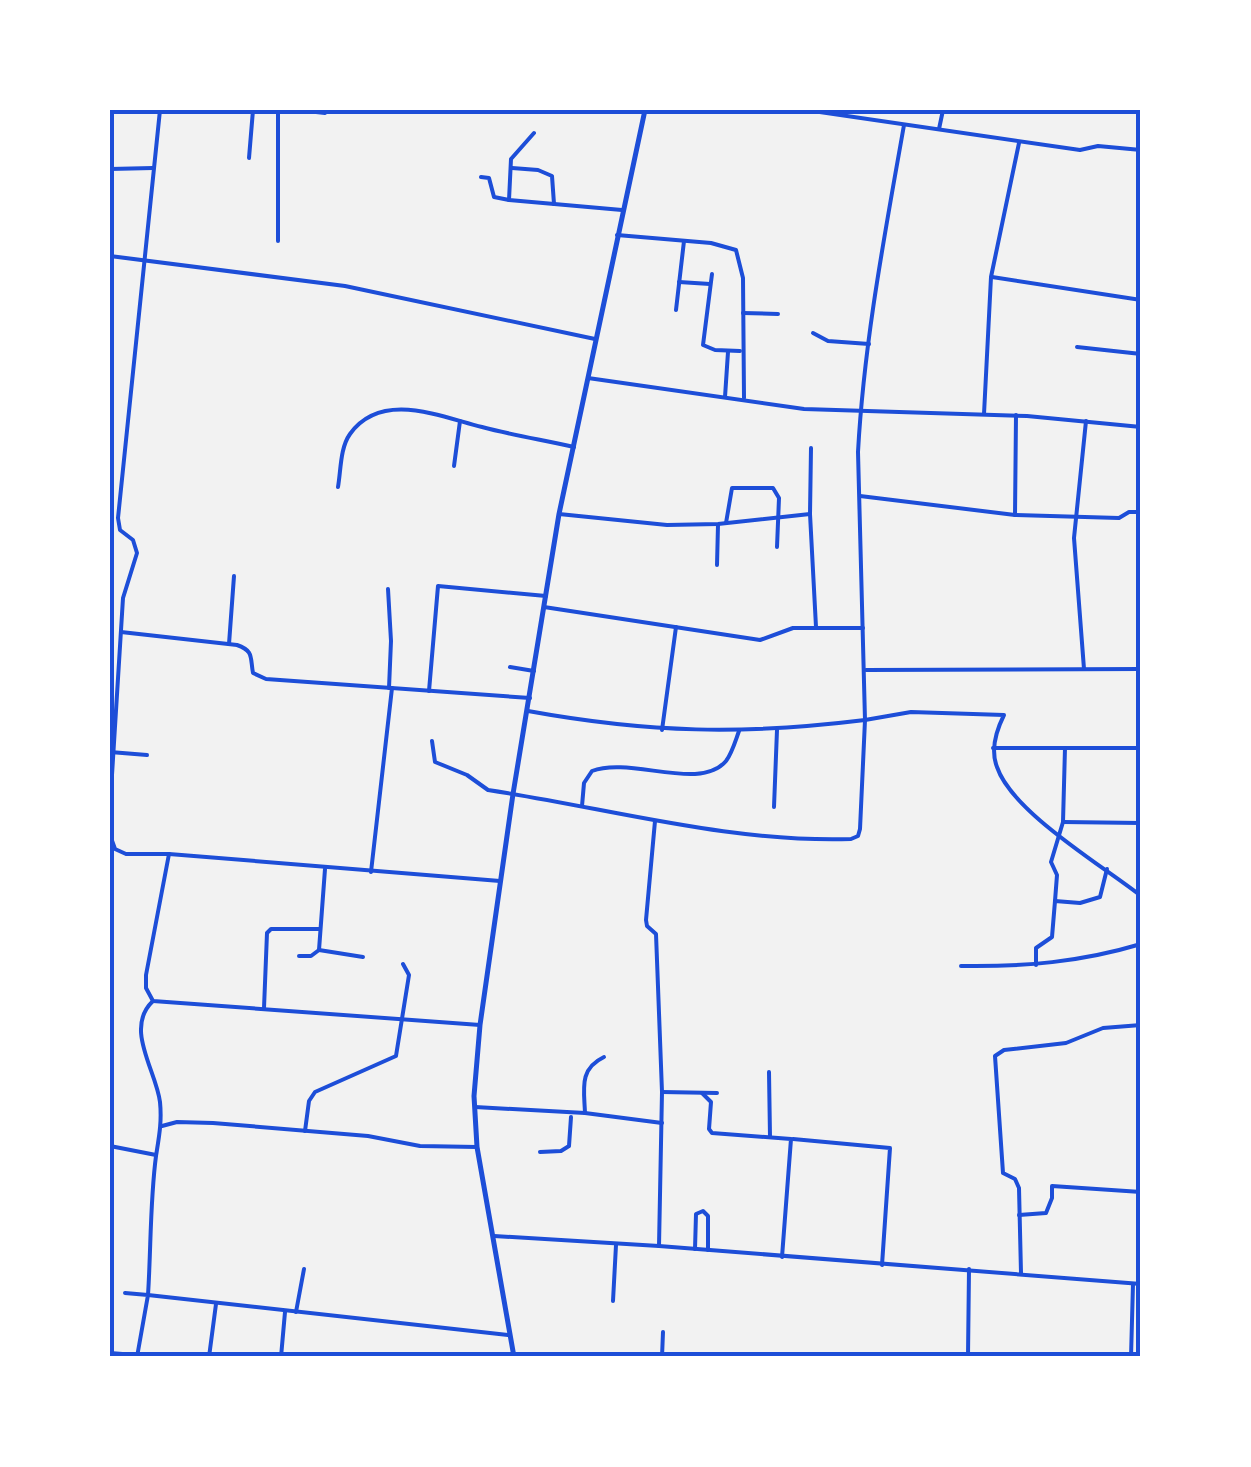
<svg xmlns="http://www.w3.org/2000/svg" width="1251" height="1467" viewBox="0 0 1251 1467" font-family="Jost,sans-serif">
	<rect width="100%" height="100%" fill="#f2f2f2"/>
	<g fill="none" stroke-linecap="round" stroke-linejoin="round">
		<g stroke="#1d4ed8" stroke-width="4">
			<polyline points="278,110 278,241"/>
			<polyline points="298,110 325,113"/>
			<polyline points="806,110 1080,150 1098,146 1141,150"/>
			<polyline points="939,129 943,110"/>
			<polyline points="249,158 253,110"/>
			<polyline points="512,168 538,170 552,176 554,204"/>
			<polyline points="110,169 153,168"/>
			<polyline points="481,177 489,178 494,197 509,200 622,210"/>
			<polyline points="509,200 511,159 534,133"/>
			<polyline points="617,235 711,243 736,250 743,278 744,398"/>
			<polyline points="110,256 345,286 595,339"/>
			<polyline points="712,274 703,345 715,350 740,351"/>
			<polyline points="992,277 1141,300"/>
			<polyline points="679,282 710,284"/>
			<polyline points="676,310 684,241"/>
			<polyline points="743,313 778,314"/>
			<polyline points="813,333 828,341 869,344"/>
			<polyline points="1077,347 1141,354"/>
			<polyline points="588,378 804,409 1027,416 1141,427"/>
			<polyline points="725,397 728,352"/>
			<polyline points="984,414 991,277 1019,143"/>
			<polyline points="454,466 460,421"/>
			<path d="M338,487C341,470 340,448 350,434C382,390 441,417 482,427C512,435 543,440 574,447"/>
			<polyline points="860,496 1015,515 1119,518 1129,512 1141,512"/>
			<polyline points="559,514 667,525 718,524 810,514 811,448"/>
			<polyline points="810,514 816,627"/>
			<polyline points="1015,515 1016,415"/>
			<polyline points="726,523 732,488 773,488 779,498 777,547"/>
			<polyline points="717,565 718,525"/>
			<polyline points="388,589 391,641 389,688"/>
			<polyline points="544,607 760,640 793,628 863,628"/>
			<path d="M121,632L237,645C254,651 250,657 253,673L266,679L530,698"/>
			<polyline points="229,644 234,576"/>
			<polyline points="510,667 534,671"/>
			<polyline points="1084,669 1074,538 1086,421"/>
			<polyline points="866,670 1141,669"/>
			<polyline points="429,691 438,586 546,596"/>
			<path d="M528,711C649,733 743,735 865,720L858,452C864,342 885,233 904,125"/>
			<polyline points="662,730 676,627"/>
			<path d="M432,741L435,762L467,775L488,790C608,808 729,843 851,839L858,836L860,829L865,720L911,712L1004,715C996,731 990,749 997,767C1012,812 1103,866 1141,896"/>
			<polyline points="993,748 1141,748"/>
			<polyline points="110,752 147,755"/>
			<path d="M582,806L584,783L592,771C630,756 700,792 726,761C732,753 735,742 739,731"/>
			<polyline points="110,807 123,598 137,553 133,540 120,530 118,518 160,110"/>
			<polyline points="774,807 777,730"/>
			<polyline points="655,821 646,920 647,926 656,934 662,1092 659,1246"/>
			<polyline points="1063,822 1141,823"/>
			<polyline points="110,835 115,849 126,854 169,854 500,881"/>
			<polyline points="169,854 146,975 146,988 153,1001 480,1025"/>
			<polyline points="371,872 392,688"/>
			<polyline points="1055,901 1057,875 1051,862 1063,822 1065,748"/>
			<polyline points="319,950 363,957"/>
			<polyline points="299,956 311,956 319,950 325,869"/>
			<polyline points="1036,965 1036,948 1052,937 1055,901 1080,903 1100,897 1107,869"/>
			<path d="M961,966C1024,967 1081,962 1141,944"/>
			<path d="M153,1001C124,1028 156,1070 160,1102C162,1122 159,1137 156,1156C150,1201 151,1249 148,1295L508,1335"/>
			<polyline points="264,1008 267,933 271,929 320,929"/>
			<polyline points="769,1072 770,1137"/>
			<polyline points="662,1092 717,1093"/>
			<polyline points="702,1093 711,1102 709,1129 712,1133 791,1139 782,1257"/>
			<polyline points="475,1107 585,1113 662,1123"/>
			<path d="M585,1113C584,1088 579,1069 604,1057"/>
			<polyline points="162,1126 177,1122 213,1123 368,1136 420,1146 477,1147"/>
			<polyline points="305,1131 309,1101 315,1092 396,1056 409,975 403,964"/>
			<polyline points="793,1139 890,1148 882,1265"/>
			<polyline points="110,1146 156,1155"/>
			<polyline points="540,1152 561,1151 569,1146 571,1117"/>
			<polyline points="1019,1215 1046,1213 1052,1198 1052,1186 1141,1192"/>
			<polyline points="494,1236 659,1246 1141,1284"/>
			<polyline points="695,1249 696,1214 703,1211 708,1216 708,1250"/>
			<polyline points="1021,1273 1019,1188 1015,1179 1003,1173 995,1056 1004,1050 1066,1043 1103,1028 1141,1025"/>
			<polyline points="125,1293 148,1295 137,1357"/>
			<polyline points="613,1301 616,1245"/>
			<polyline points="296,1312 304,1269"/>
			<polyline points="110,1353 135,1355"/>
			<polyline points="209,1357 216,1304"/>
			<polyline points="281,1357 285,1312"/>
			<polyline points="662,1357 663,1332"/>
			<polyline points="968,1357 969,1269"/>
			<polyline points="1131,1357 1133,1284"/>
		</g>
		<polyline stroke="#1d4ed8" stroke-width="5" points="514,1357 477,1147 474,1096 480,1025 513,794 559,514 645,110"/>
	</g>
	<rect width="1251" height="1467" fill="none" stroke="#ffffff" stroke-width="225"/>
	<rect x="112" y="112" width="1026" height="1242" fill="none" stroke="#1d4ed8" stroke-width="4"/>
</svg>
